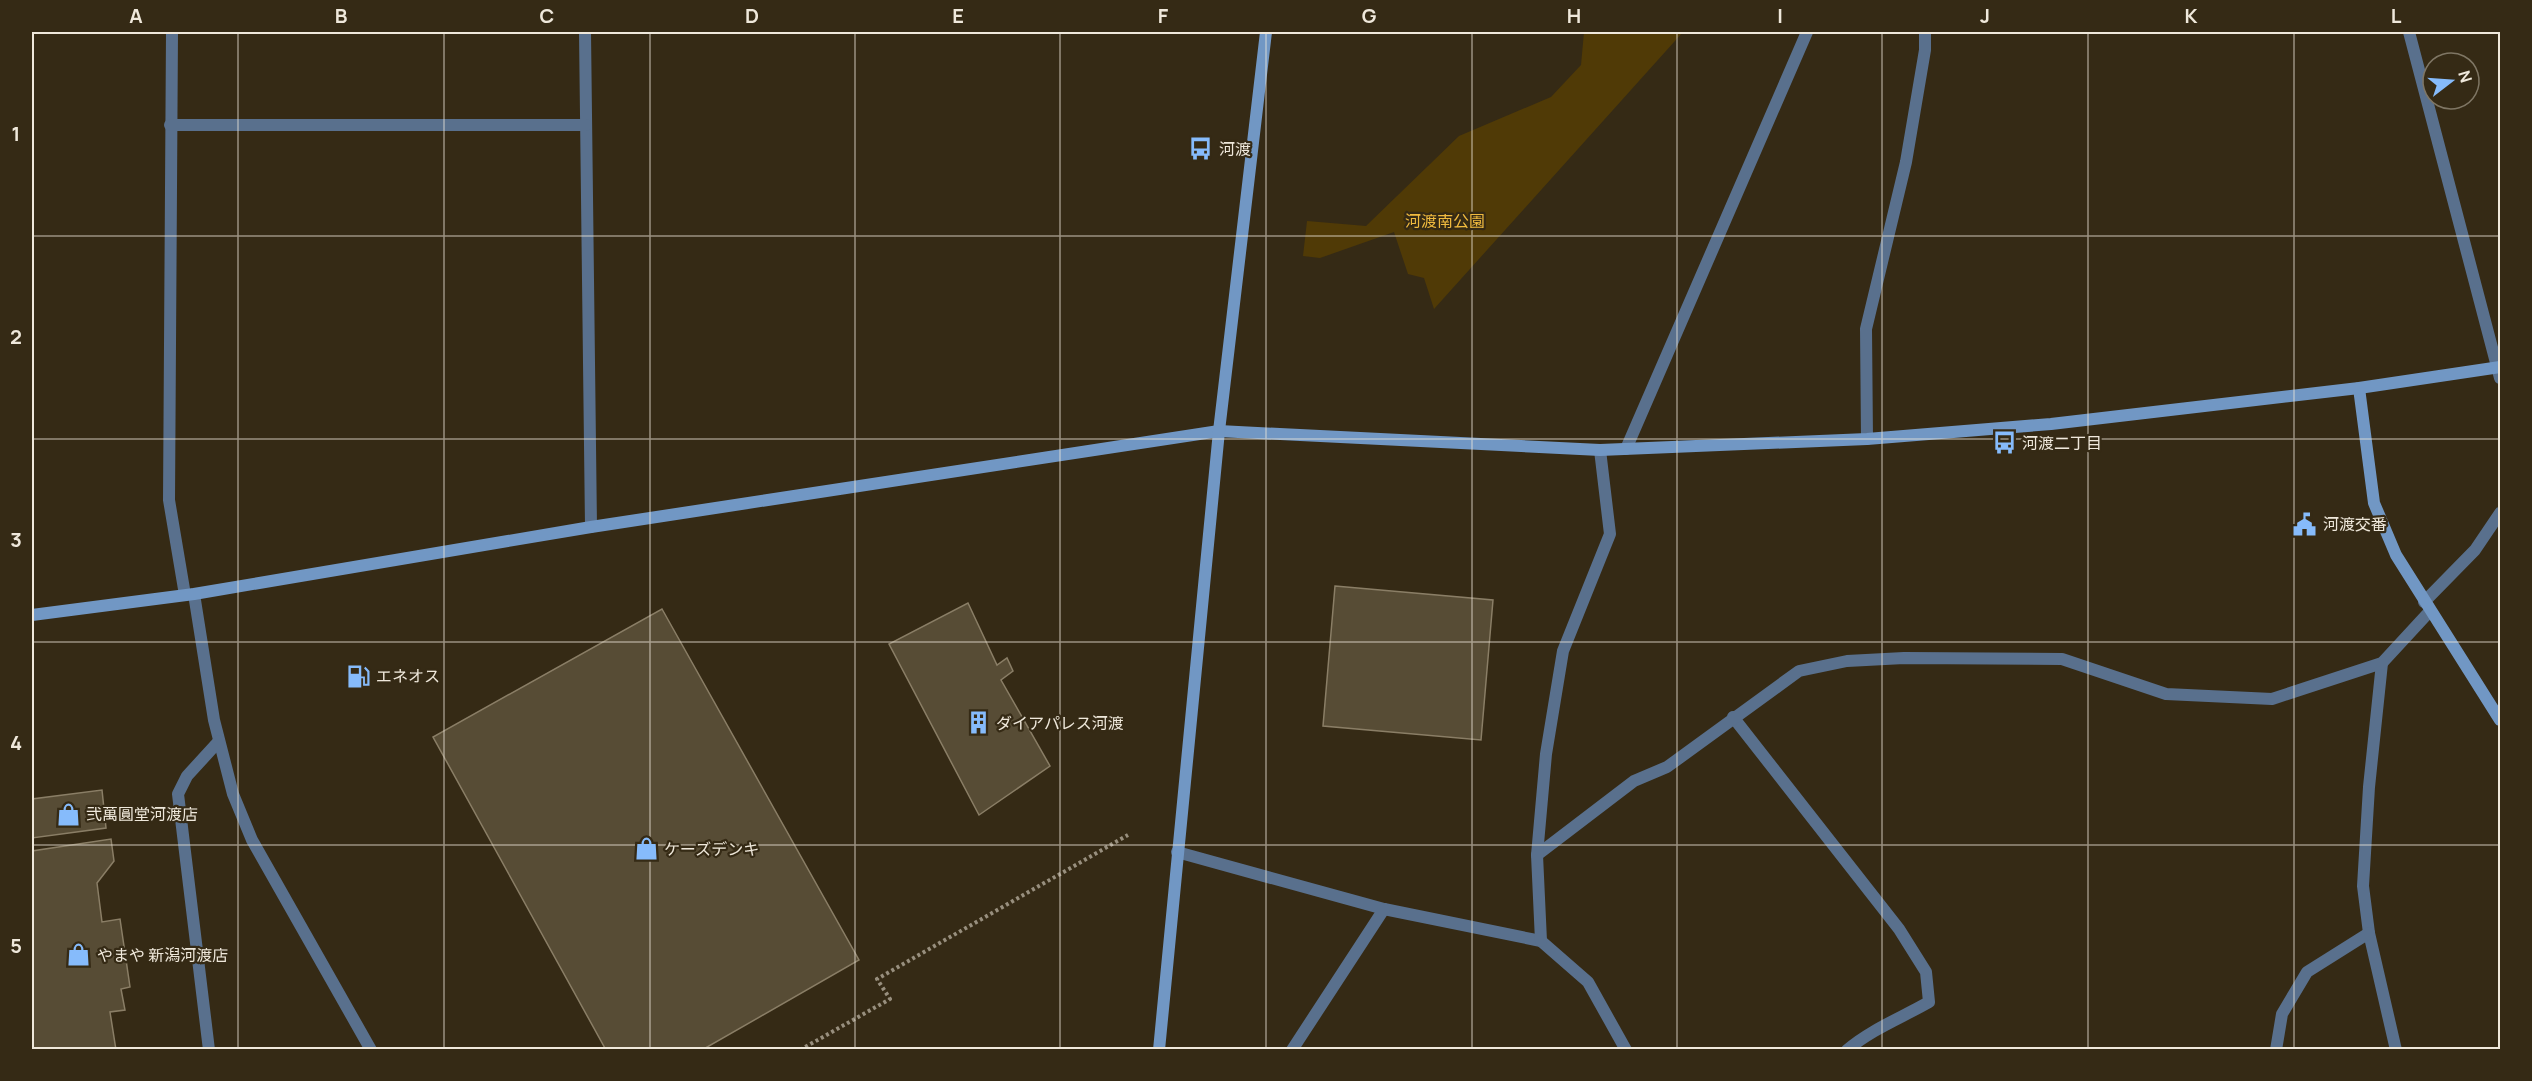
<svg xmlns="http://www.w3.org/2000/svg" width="2532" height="1081" viewBox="0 0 2532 1081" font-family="Manrope,'Noto Sans JP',sans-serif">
	<rect width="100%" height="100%" fill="#352a15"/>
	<polygon fill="#503a06" points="1584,32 1683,32 1434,309 1424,278 1408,274 1394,232 1320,258 1303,256 1307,221 1366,226 1459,136 1551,97 1581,65"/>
	<g fill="#574c35" stroke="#8a7e66" stroke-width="1.5">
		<polygon points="1335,586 1493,600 1481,740 1323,726"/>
		<polygon points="968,603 997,665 1007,658 1013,671 1001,680 1050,766 979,815 889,644"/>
		<polygon points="662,609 859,960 702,1050 606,1050 433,737"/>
		<polygon points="102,790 106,828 32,838 32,799"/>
		<polygon points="111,839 114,861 97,883 102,922 120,919 130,987 121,989 125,1010 110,1012 116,1050 32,1050 32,851"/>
	</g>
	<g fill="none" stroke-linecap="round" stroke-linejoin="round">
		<polyline stroke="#988f7e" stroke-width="4" stroke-dasharray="3 3" stroke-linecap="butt" points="800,1050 890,999 877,979 1128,835"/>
		<g stroke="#59708d" stroke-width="12">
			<polyline points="194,594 214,720 233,794 252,840 371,1050"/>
			<path d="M1733,717L1899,929L1926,972L1929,1002C1901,1018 1872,1029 1847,1050"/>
			<polyline points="209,1050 178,794 187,776 219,741"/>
		</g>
		<g stroke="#59708d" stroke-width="12">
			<polyline points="172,32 169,500 185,595"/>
			<polyline points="585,32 591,527"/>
			<polyline points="2409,32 2500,378"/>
			<polyline points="170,125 586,125"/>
			<polyline points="1867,439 1866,329 1906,162 1925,50 1925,32"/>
			<polyline points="1626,449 1807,32"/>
			<polyline points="2424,602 2475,550 2500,513"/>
			<polyline points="2382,663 2369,787 2363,886 2369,933 2396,1050"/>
			<polyline points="1177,852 1384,909 1541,941 1588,982 1626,1050"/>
			<polyline points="1537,855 1634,781 1667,767 1799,671 1847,661 1904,658 2062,659 2166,694 2272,699 2382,663 2430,611"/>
			<polyline points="1541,941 1537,855 1546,754 1563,651 1610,534 1600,450"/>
			<polyline points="1292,1050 1384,909"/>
			<polyline points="2276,1050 2282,1014 2307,972 2369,933"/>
		</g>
		<g stroke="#7197c4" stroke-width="12">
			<polyline points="2359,388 2374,503 2396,555 2500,720"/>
			<polyline points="32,615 194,594 591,527 1219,431 1600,450 1867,439 2051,424 2359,388 2500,367"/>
			<polyline points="1159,1050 1219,431 1266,32"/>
		</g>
	</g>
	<path fill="none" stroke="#efe8db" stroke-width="1.5" stroke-opacity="0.55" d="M238,32V1050M444,32V1050M650,32V1050M855,32V1050M1060,32V1050M1266,32V1050M1472,32V1050M1677,32V1050M1882,32V1050M2088,32V1050M2294,32V1050M32,236H2500M32,439H2500M32,642H2500M32,845H2500"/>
	<defs>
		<symbol id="bus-bare" viewBox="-9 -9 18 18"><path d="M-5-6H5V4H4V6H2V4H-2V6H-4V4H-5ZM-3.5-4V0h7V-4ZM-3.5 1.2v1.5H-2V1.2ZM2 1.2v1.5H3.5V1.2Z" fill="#86bbfb" stroke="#352a15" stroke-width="2.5" paint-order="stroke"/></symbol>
		<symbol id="civic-bare" viewBox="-9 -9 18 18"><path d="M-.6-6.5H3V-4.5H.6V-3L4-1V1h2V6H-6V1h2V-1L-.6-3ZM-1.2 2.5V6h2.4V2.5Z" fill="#86bbfb" stroke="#352a15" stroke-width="2.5" paint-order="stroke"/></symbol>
		<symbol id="fuel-bare" viewBox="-9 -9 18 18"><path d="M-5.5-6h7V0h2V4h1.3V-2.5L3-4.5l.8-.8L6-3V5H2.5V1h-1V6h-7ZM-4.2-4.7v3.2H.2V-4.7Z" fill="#86bbfb" stroke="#352a15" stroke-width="2.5" paint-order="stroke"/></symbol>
		<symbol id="building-bare" viewBox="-9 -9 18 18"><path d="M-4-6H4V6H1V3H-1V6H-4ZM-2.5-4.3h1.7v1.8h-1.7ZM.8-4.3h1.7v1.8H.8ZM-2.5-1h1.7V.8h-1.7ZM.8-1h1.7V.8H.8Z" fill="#86bbfb" stroke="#352a15" stroke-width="2.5" paint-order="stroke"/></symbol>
		<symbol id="shop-bare" viewBox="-9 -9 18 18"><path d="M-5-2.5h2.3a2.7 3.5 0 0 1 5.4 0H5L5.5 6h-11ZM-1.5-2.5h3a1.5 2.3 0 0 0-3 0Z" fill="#86bbfb" stroke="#352a15" stroke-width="2.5" paint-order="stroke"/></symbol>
	</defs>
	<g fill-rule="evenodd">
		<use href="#bus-bare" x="1184" y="132" width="33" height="33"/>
		<use href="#bus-bare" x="1988" y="426" width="33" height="33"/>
		<use href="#civic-bare" x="2288" y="508" width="33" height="33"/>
		<use href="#fuel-bare" x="342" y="660" width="33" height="33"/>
		<use href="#building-bare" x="962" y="706" width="33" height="33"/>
		<use href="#shop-bare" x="52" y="798" width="33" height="33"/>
		<use href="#shop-bare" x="630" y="832" width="33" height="33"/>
		<use href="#shop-bare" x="62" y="938" width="33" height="33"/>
	</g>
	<g text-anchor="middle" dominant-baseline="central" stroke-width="4.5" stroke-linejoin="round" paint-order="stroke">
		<g font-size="16" fill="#efe8db" stroke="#352a15" text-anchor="start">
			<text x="1219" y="149">河渡</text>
			<text x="2022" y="443">河渡二丁目</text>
			<text x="2323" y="524">河渡交番</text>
			<text x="376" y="676">エネオス</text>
			<text x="996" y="723">ダイアパレス河渡</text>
			<text x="86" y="814">弐萬圓堂河渡店</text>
			<text x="664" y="849">ケーズデンキ</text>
			<text x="97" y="955">やまや 新潟河渡店</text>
		</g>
		<g font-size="16" fill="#f0ba3e" stroke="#352a15">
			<text x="1445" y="221">河渡南公園</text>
		</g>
	</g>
	<rect width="2532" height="1081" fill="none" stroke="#352a15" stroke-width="66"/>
	<g transform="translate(2451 81) rotate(73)"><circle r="28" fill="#352a15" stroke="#7f7664" stroke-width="1.5"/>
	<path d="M0-4.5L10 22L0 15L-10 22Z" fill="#86bbfb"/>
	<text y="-9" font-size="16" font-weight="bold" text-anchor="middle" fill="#efe8db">N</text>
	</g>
	<rect x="33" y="33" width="2466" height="1015" fill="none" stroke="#efe8db" stroke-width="2"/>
	<g font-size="20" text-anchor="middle" font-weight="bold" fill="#efe8db">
		<text x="136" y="23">A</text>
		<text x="341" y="23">B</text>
		<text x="547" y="23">C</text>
		<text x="752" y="23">D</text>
		<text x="958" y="23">E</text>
		<text x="1163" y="23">F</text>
		<text x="1369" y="23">G</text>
		<text x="1574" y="23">H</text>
		<text x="1780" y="23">I</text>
		<text x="1985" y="23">J</text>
		<text x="2191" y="23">K</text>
		<text x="2396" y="23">L</text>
		<text x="16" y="141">1</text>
		<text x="16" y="344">2</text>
		<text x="16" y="547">3</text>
		<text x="16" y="750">4</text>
		<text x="16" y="953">5</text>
	</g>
</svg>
